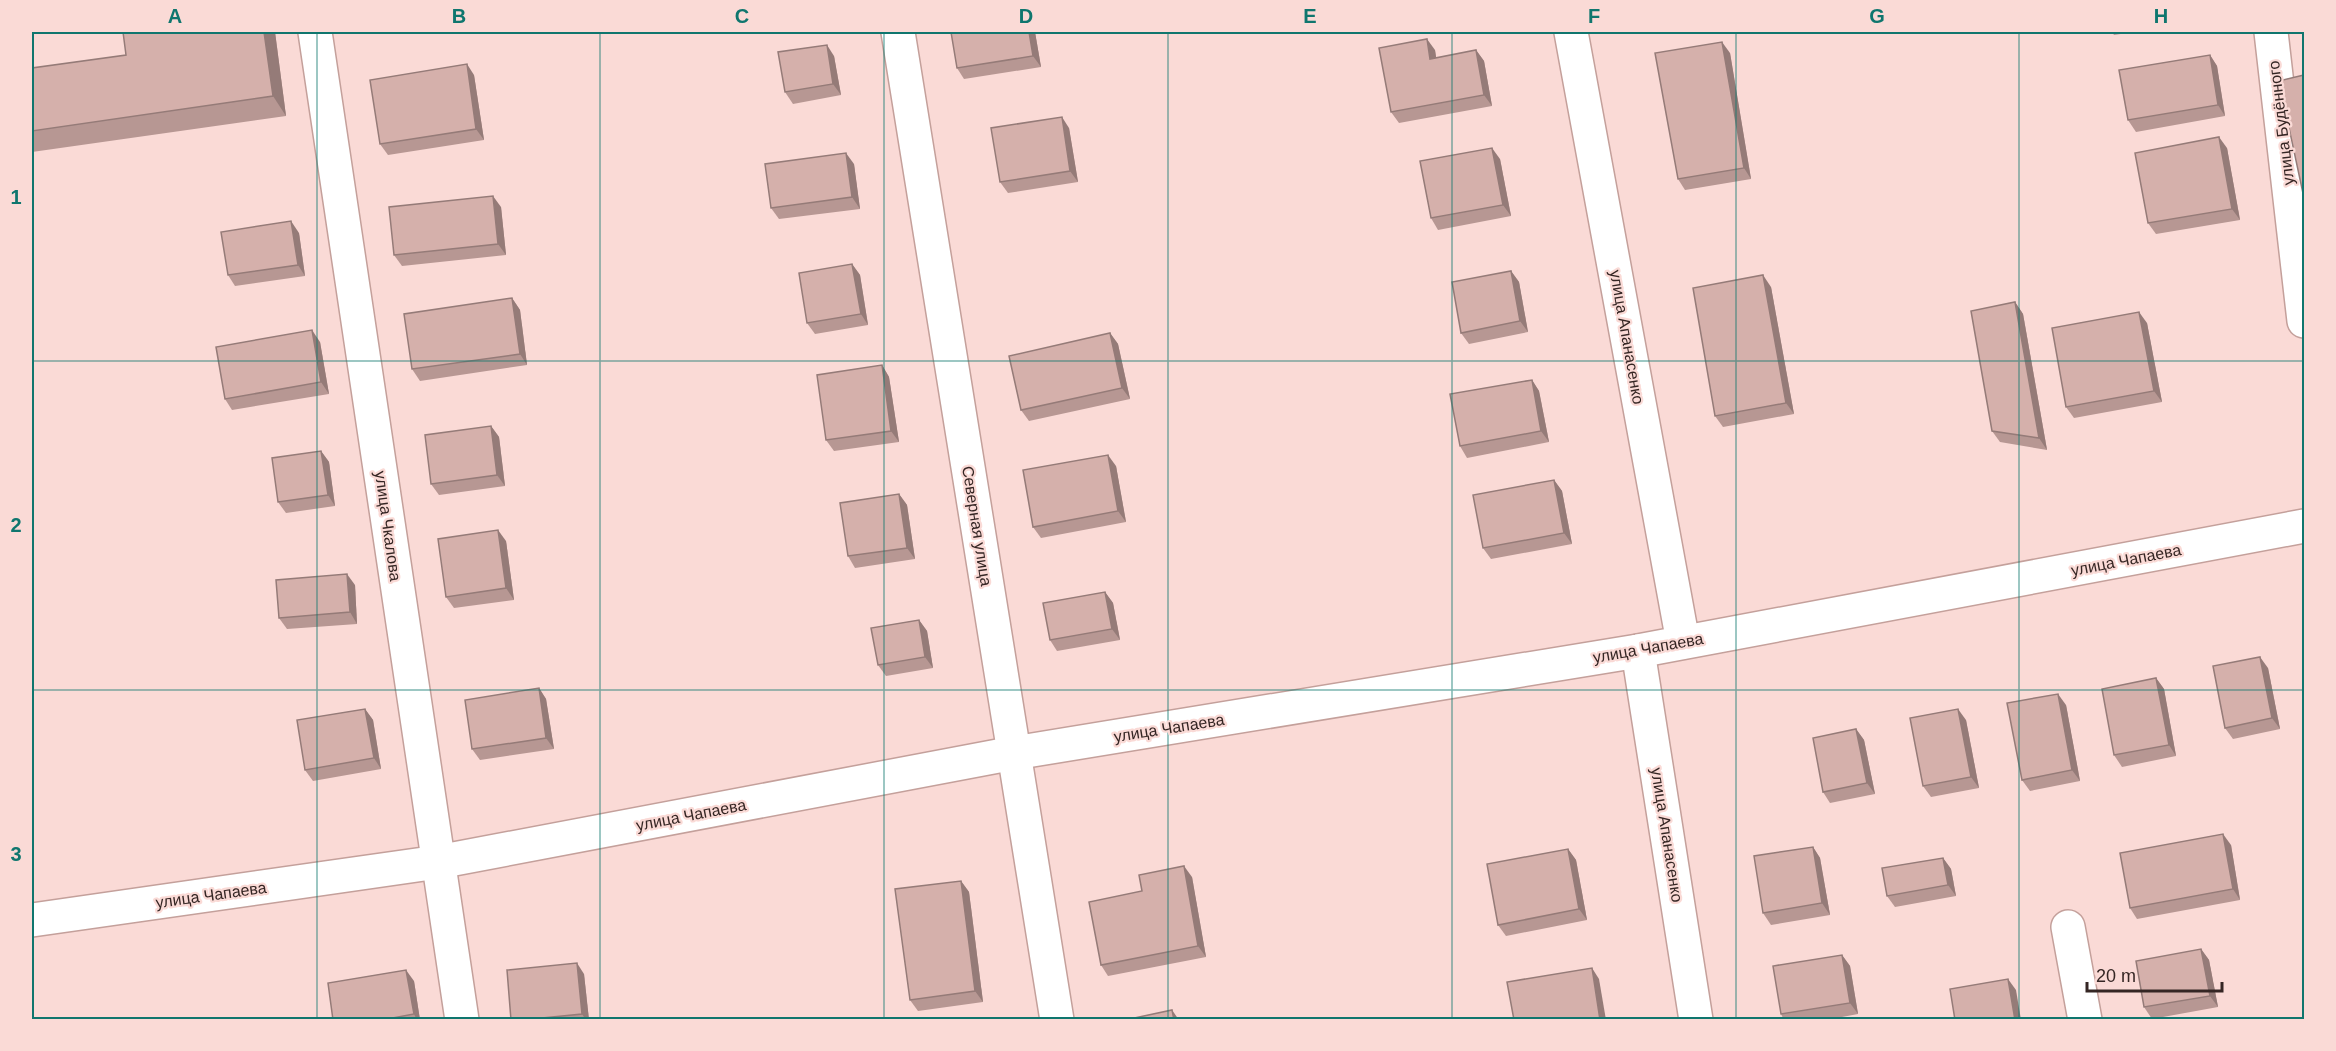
<svg xmlns="http://www.w3.org/2000/svg" width="2336" height="1051" viewBox="0 0 2336 1051" font-family="Arial,sans-serif">
	<rect width="100%" height="100%" fill="#fadad6"/>
	<g fill="none" stroke-linecap="round" stroke-linejoin="round">
		<defs>
			<g id="minor">
				<polyline points="315,32 462,1020"/>
				<polyline points="898,32 1057,1020"/>
				<polyline points="1571,32 1683,642"/>
				<polyline points="2271,32 2304,321"/>
				<polyline points="1638,651 1696,1020"/>
				<polyline points="32,920 438,862 1014,753 1638,651 2304,526"/>
				<polyline points="2068,927 2085,1020"/>
			</g>
		</defs>
		<use href="#minor" stroke="#c4a09b" stroke-width="36"/>
		<use href="#minor" stroke="#fff" stroke-width="33"/>
	</g>
	<g fill="#b79793">
		<polygon points="275,32 286,116 32,152 32,68 126,55"/>
		<polygon points="951,32 1035,32 1041,67 964,79 957,68"/>
		<polygon points="2112,32 2134,32 2114,35"/>
		<polygon points="1435,50 1436,58 1476,50 1484,61 1492,106 1399,123 1391,112"/>
		<polygon points="1730,53 1751,179 1685,190 1678,179"/>
		<polygon points="2210,55 2217,66 2225,116 2136,132 2128,120"/>
		<polygon points="834,56 841,95 793,104 785,92"/>
		<polygon points="474,75 484,140 388,155 380,144"/>
		<polygon points="1069,128 1078,182 1008,193 1000,182"/>
		<polygon points="2227,148 2240,220 2156,234 2148,223"/>
		<polygon points="1500,159 1511,216 1438,230 1431,218"/>
		<polygon points="854,164 860,209 779,219 771,208"/>
		<polygon points="501,207 506,255 402,266 394,255"/>
		<polygon points="299,233 305,276 235,286 228,275"/>
		<polygon points="852,264 860,275 868,325 815,334 807,323"/>
		<polygon points="1511,271 1519,282 1528,332 1469,344 1461,333"/>
		<polygon points="1771,287 1794,414 1723,427 1715,416"/>
		<polygon points="512,298 520,310 527,365 420,381 412,369"/>
		<polygon points="2015,302 2023,314 2047,450 2000,442 1992,431"/>
		<polygon points="2147,323 2162,402 2074,418 2066,407"/>
		<polygon points="1110,333 1118,344 1130,399 1029,421 1021,410"/>
		<polygon points="320,342 329,394 232,410 225,399"/>
		<polygon points="882,365 889,377 899,442 834,451 826,440"/>
		<polygon points="1532,380 1539,391 1549,442 1467,458 1460,446"/>
		<polygon points="491,426 499,437 505,486 439,495 431,484"/>
		<polygon points="321,451 329,462 335,506 286,513 278,502"/>
		<polygon points="1116,466 1126,522 1041,538 1033,527"/>
		<polygon points="1554,480 1562,491 1572,544 1491,559 1483,548"/>
		<polygon points="899,494 907,505 915,559 855,568 848,556"/>
		<polygon points="506,541 514,600 454,608 446,597"/>
		<polygon points="355,585 357,624 287,629 279,618"/>
		<polygon points="1105,592 1113,603 1120,640 1057,651 1050,640"/>
		<polygon points="919,620 927,631 933,668 886,676 878,665"/>
		<polygon points="2268,668 2280,729 2233,739 2225,728"/>
		<polygon points="2156,678 2164,689 2176,756 2122,767 2114,755"/>
		<polygon points="539,688 546,699 554,749 480,760 472,749"/>
		<polygon points="2066,705 2080,781 2030,791 2022,780"/>
		<polygon points="365,709 373,720 381,769 313,781 305,770"/>
		<polygon points="1966,720 1979,788 1931,797 1923,786"/>
		<polygon points="1856,729 1864,740 1875,794 1830,803 1823,792"/>
		<polygon points="2231,845 2240,900 2137,919 2130,908"/>
		<polygon points="1813,847 1820,858 1830,915 1771,925 1763,913"/>
		<polygon points="1568,849 1576,860 1587,920 1506,936 1498,925"/>
		<polygon points="1943,858 1951,869 1956,896 1895,907 1887,896"/>
		<polygon points="1192,877 1206,957 1108,976 1101,965 1142,891"/>
		<polygon points="961,881 969,892 983,1002 918,1011 910,1000"/>
		<polygon points="2201,949 2209,960 2218,1007 2152,1019 2144,1007"/>
		<polygon points="1842,955 1850,966 1858,1014 1826,1020 1784,1020 1781,1014"/>
		<polygon points="584,974 589,1020 511,1020"/>
		<polygon points="414,981 420,1020 333,1020"/>
	</g>
	<g fill="#957b78">
		<polygon points="264,32 275,32 286,116 273,96"/>
		<polygon points="1029,32 1035,32 1041,67 1033,56"/>
		<polygon points="1427,39 1435,50 1438,70 1430,59"/>
		<polygon points="1722,42 1730,53 1751,179 1744,168"/>
		<polygon points="827,45 834,56 841,95 833,84"/>
		<polygon points="1476,50 1484,61 1492,106 1484,95"/>
		<polygon points="2210,55 2217,66 2225,116 2218,105"/>
		<polygon points="467,64 474,75 484,140 476,129"/>
		<polygon points="1062,117 1069,128 1078,182 1070,171"/>
		<polygon points="2219,137 2227,148 2240,220 2232,209"/>
		<polygon points="1492,148 1500,159 1511,216 1503,205"/>
		<polygon points="846,153 854,164 860,209 852,197"/>
		<polygon points="493,196 501,207 506,255 498,244"/>
		<polygon points="291,221 299,233 305,276 298,265"/>
		<polygon points="852,264 860,275 868,325 861,314"/>
		<polygon points="1511,271 1519,282 1528,332 1520,321"/>
		<polygon points="1763,275 1771,287 1794,414 1786,403"/>
		<polygon points="512,298 520,310 527,365 520,354"/>
		<polygon points="2015,302 2023,314 2047,450 2039,438"/>
		<polygon points="2139,312 2147,323 2162,402 2154,391"/>
		<polygon points="312,330 320,342 329,394 321,382"/>
		<polygon points="1110,333 1118,344 1130,399 1122,388"/>
		<polygon points="882,365 889,377 899,442 891,431"/>
		<polygon points="1532,380 1539,391 1549,442 1541,431"/>
		<polygon points="491,426 499,437 505,486 497,475"/>
		<polygon points="321,451 329,462 335,506 328,495"/>
		<polygon points="1108,455 1116,466 1126,522 1118,511"/>
		<polygon points="1554,480 1562,491 1572,544 1564,533"/>
		<polygon points="899,494 907,505 915,559 907,548"/>
		<polygon points="498,530 506,541 514,600 506,588"/>
		<polygon points="347,574 355,585 357,624 350,612"/>
		<polygon points="1105,592 1113,603 1120,640 1112,629"/>
		<polygon points="919,620 927,631 933,668 925,657"/>
		<polygon points="2260,657 2268,668 2280,729 2272,718"/>
		<polygon points="2156,678 2164,689 2176,756 2169,745"/>
		<polygon points="539,688 546,699 554,749 546,738"/>
		<polygon points="2058,694 2066,705 2080,781 2072,770"/>
		<polygon points="365,709 373,720 381,769 374,758"/>
		<polygon points="1958,709 1966,720 1979,788 1971,777"/>
		<polygon points="1856,729 1864,740 1875,794 1867,783"/>
		<polygon points="2223,834 2231,845 2240,900 2233,889"/>
		<polygon points="1813,847 1820,858 1830,915 1822,903"/>
		<polygon points="1568,849 1576,860 1587,920 1579,909"/>
		<polygon points="1943,858 1951,869 1956,896 1948,885"/>
		<polygon points="1184,866 1192,877 1206,957 1198,946"/>
		<polygon points="961,881 969,892 983,1002 975,991"/>
		<polygon points="2201,949 2209,960 2218,1007 2210,996"/>
		<polygon points="1842,955 1850,966 1858,1014 1850,1003"/>
		<polygon points="577,963 584,974 589,1020 586,1020 582,1014"/>
		<polygon points="1592,968 1599,979 1606,1020 1600,1020"/>
		<polygon points="406,970 414,981 420,1020 417,1020 414,1014"/>
		<polygon points="2008,979 2016,990 2021,1020 2015,1020"/>
		<polygon points="1172,1010 1179,1020 1174,1020"/>
	</g>
	<g fill="#d5b0ab" stroke="#957b78" stroke-width="1.5">
		<polygon points="123,32 264,32 273,96 32,131 32,68 126,55"/>
		<polygon points="951,32 1029,32 1033,56 957,68"/>
		<polygon points="1427,39 1430,59 1476,50 1484,95 1391,112 1379,48"/>
		<polygon points="1722,42 1744,168 1678,179 1655,53"/>
		<polygon points="827,45 833,84 785,92 778,52"/>
		<polygon points="2210,55 2218,105 2128,120 2119,70"/>
		<polygon points="467,64 476,129 380,144 370,80"/>
		<polygon points="2304,75 2304,198 2279,81"/>
		<polygon points="1062,117 1070,171 1000,182 991,128"/>
		<polygon points="2219,137 2232,209 2148,223 2135,153"/>
		<polygon points="1492,148 1503,205 1431,218 1420,161"/>
		<polygon points="846,153 852,197 771,208 765,164"/>
		<polygon points="493,196 498,244 394,255 389,207"/>
		<polygon points="291,221 298,265 228,275 221,232"/>
		<polygon points="852,264 861,314 807,323 799,273"/>
		<polygon points="1511,271 1520,321 1461,333 1452,282"/>
		<polygon points="1763,275 1786,403 1715,416 1693,288"/>
		<polygon points="512,298 520,354 412,369 404,314"/>
		<polygon points="2015,302 2039,438 1992,431 1971,311"/>
		<polygon points="2139,312 2154,391 2066,407 2052,328"/>
		<polygon points="312,330 321,382 225,399 216,347"/>
		<polygon points="1110,333 1122,388 1021,410 1009,356"/>
		<polygon points="882,365 891,431 826,440 817,375"/>
		<polygon points="1532,380 1541,431 1460,446 1450,394"/>
		<polygon points="491,426 497,475 431,484 425,435"/>
		<polygon points="321,451 328,495 278,502 272,458"/>
		<polygon points="1108,455 1118,511 1033,527 1023,470"/>
		<polygon points="1554,480 1564,533 1483,548 1473,495"/>
		<polygon points="899,494 907,548 848,556 840,503"/>
		<polygon points="498,530 506,588 446,597 438,539"/>
		<polygon points="347,574 350,612 279,618 276,580"/>
		<polygon points="1105,592 1112,629 1050,640 1043,603"/>
		<polygon points="919,620 925,657 878,665 871,628"/>
		<polygon points="2260,657 2272,718 2225,728 2213,666"/>
		<polygon points="2156,678 2169,745 2114,755 2102,689"/>
		<polygon points="539,688 546,738 472,749 465,700"/>
		<polygon points="2058,694 2072,770 2022,780 2007,703"/>
		<polygon points="365,709 374,758 305,770 297,720"/>
		<polygon points="1958,709 1971,777 1923,786 1910,718"/>
		<polygon points="1856,729 1867,783 1823,792 1813,738"/>
		<polygon points="2223,834 2233,889 2130,908 2120,853"/>
		<polygon points="1813,847 1822,903 1763,913 1754,856"/>
		<polygon points="1568,849 1579,909 1498,925 1487,864"/>
		<polygon points="1943,858 1948,885 1887,896 1882,868"/>
		<polygon points="1184,866 1198,946 1101,965 1089,902 1142,891 1139,875"/>
		<polygon points="961,881 975,991 910,1000 895,889"/>
		<polygon points="2201,949 2210,996 2144,1007 2136,961"/>
		<polygon points="1842,955 1850,1003 1781,1014 1773,966"/>
		<polygon points="577,963 582,1014 522,1020 511,1020 507,970"/>
		<polygon points="1592,968 1600,1020 1514,1020 1507,982"/>
		<polygon points="406,970 414,1014 382,1020 333,1020 328,983"/>
		<polygon points="2008,979 2015,1020 1955,1020 1950,989"/>
		<polygon points="1172,1010 1174,1020 1125,1020"/>
	</g>
	<path fill="none" stroke="#0f766e" stroke-width="1.5" stroke-opacity="0.55" d="M317,32V1020M600,32V1020M884,32V1020M1168,32V1020M1452,32V1020M1736,32V1020M2019,32V1020M32,361H2304M32,690H2304"/>
	<g text-anchor="middle" dominant-baseline="central" stroke-width="4.5" stroke-linejoin="round" paint-order="stroke">
		<g font-size="16" fill="#352624" stroke="#fadad6">
			<text transform="translate(2281 123) rotate(-97)">улица Будённого</text>
			<text transform="translate(1627 337) rotate(80)">улица Апанасенко</text>
			<text transform="translate(388 526) rotate(82)">улица Чкалова</text>
			<text transform="translate(977 526) rotate(81)">Северная улица</text>
			<text transform="translate(2126 560) rotate(-11)">улица Чапаева</text>
			<text transform="translate(1648 648) rotate(-10)">улица Чапаева</text>
			<text transform="translate(1169 728) rotate(-9)">улица Чапаева</text>
			<text transform="translate(691 815) rotate(-11)">улица Чапаева</text>
			<text transform="translate(1667 835) rotate(81)">улица Апанасенко</text>
			<text transform="translate(211 895) rotate(-8)">улица Чапаева</text>
		</g>
	</g>
	<rect width="2336" height="1051" fill="none" stroke="#fadad6" stroke-width="66"/>
	<path d="M2087 982v9h135v-9" fill="none" stroke="#352624" stroke-width="3"/>
	<text x="2096" y="982" font-size="18" fill="#352624" stroke="#fadad6" stroke-width="4.5" paint-order="stroke">20 m</text>
	<rect x="33" y="33" width="2270" height="985" fill="none" stroke="#0f766e" stroke-width="2"/>
	<g font-size="20" text-anchor="middle" font-weight="bold" fill="#0f766e">
		<text x="175" y="23">A</text>
		<text x="459" y="23">B</text>
		<text x="742" y="23">C</text>
		<text x="1026" y="23">D</text>
		<text x="1310" y="23">E</text>
		<text x="1594" y="23">F</text>
		<text x="1877" y="23">G</text>
		<text x="2161" y="23">H</text>
		<text x="16" y="204">1</text>
		<text x="16" y="532">2</text>
		<text x="16" y="861">3</text>
	</g>
</svg>
